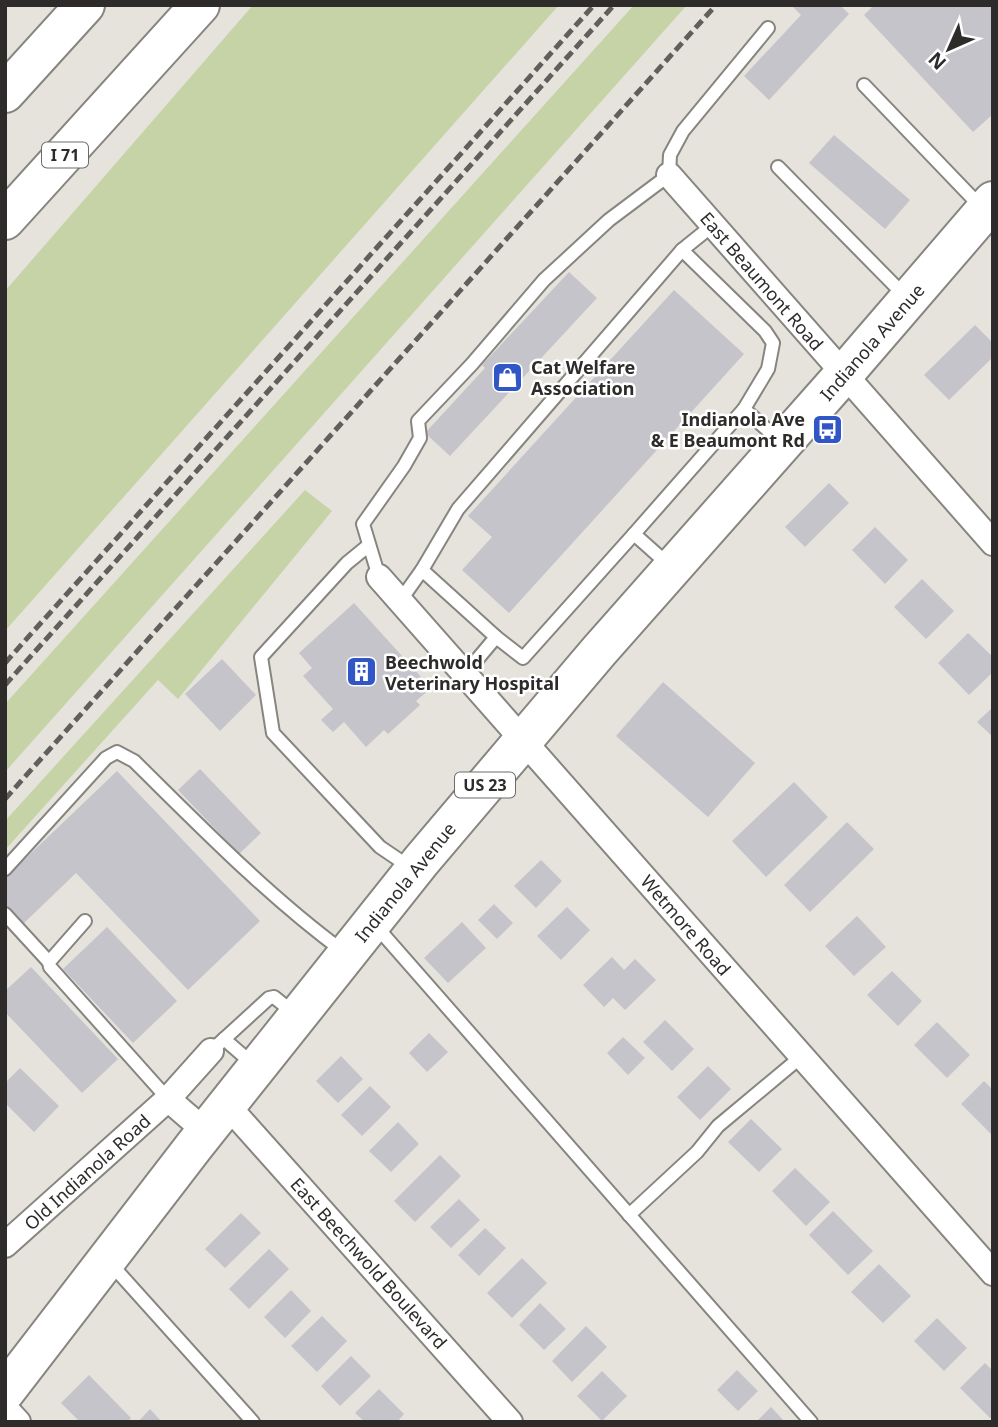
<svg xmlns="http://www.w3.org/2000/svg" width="998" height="1427" viewBox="0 0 998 1427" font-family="'Noto Sans',sans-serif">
	<rect width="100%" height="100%" fill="#e6e3dd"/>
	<g fill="#c6d3a6">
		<polygon points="253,5 559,5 5,631 5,291"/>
		<polygon points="634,5 687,5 5,772 5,704"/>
		<polygon points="305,490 332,511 178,699 158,680 5,850 5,821"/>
	</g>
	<g fill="#c5c4cb">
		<polygon points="791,5 840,5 849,14 769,100 744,76 801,15"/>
		<polygon points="874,5 993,5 993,114 973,132 864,15"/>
		<polygon points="834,135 910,200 885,229 809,163"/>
		<polygon points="569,272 597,298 450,456 425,433 485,368 482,365"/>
		<polygon points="674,290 744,354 509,613 462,570 492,537 468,516"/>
		<polygon points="975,325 993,343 993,357 949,400 924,375"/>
		<polygon points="829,483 849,503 805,547 785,527"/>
		<polygon points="875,527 908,560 885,584 852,550"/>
		<polygon points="922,579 954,611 926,639 894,607"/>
		<polygon points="354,603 431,688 416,701 420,705 388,734 384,730 366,747 344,722 333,732 321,720 333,709 303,676 312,668 299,653"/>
		<polygon points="968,633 993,657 993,672 969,695 938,663"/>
		<polygon points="222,659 256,695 220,731 185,694"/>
		<polygon points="663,682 755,763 708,817 616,736"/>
		<polygon points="993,707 993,737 977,722"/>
		<polygon points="200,769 261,833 239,854 178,790"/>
		<polygon points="117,771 260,921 188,990 76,873 22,925 5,907 5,878"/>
		<polygon points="794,782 828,817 766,877 732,841"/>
		<polygon points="847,822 874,849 810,912 784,885"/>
		<polygon points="541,860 562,881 536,908 514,886"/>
		<polygon points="494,904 513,923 497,939 478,920"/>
		<polygon points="567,907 590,930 561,960 537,936"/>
		<polygon points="857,916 886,947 854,976 825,946"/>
		<polygon points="462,922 486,948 448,983 424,958"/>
		<polygon points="107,927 177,1001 133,1043 63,969"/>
		<polygon points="612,957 624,970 635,959 656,980 625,1010 613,998 604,1007 583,985"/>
		<polygon points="31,967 118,1059 82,1093 5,1012 5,991"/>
		<polygon points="892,971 922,1001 898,1026 867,995"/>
		<polygon points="665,1020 694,1049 672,1071 643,1042"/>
		<polygon points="937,1022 970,1055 947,1078 914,1045"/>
		<polygon points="429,1033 448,1052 427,1072 409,1053"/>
		<polygon points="623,1037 645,1058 628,1075 607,1053"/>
		<polygon points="341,1056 363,1079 338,1103 316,1081"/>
		<polygon points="708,1066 731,1089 700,1120 677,1097"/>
		<polygon points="20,1068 59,1106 34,1132 5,1103 5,1083"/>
		<polygon points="984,1081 993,1090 993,1136 961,1104"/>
		<polygon points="370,1086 391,1107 362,1136 341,1115"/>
		<polygon points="751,1119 782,1149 759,1172 728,1142"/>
		<polygon points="398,1122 419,1144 391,1172 369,1151"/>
		<polygon points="440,1155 461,1176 415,1222 394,1201"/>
		<polygon points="795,1168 830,1202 806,1226 772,1191"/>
		<polygon points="459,1199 480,1220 451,1248 430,1227"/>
		<polygon points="833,1211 873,1251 848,1275 809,1235"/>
		<polygon points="241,1213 261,1233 225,1268 205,1249"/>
		<polygon points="485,1228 506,1248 479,1276 458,1255"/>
		<polygon points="269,1249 289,1269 249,1309 229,1289"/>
		<polygon points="522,1258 547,1283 512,1318 487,1293"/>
		<polygon points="879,1264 911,1296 883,1323 851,1292"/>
		<polygon points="291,1290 311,1311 285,1338 264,1317"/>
		<polygon points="540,1303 566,1329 544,1350 519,1325"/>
		<polygon points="322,1316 347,1341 317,1372 291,1346"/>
		<polygon points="937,1318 967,1348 944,1371 914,1341"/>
		<polygon points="586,1326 607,1347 572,1382 552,1361"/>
		<polygon points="351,1356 371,1376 340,1406 321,1386"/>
		<polygon points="985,1363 993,1371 993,1416 990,1418 960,1388"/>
		<polygon points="737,1370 758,1391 738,1411 717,1390"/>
		<polygon points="602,1371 627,1396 602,1421 577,1396"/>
		<polygon points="89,1375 131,1418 128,1422 80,1422 61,1403"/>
		<polygon points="379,1389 404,1414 397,1422 365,1422 355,1413"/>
		<polygon points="771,1407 785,1422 756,1422"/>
		<polygon points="150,1409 162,1422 138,1422"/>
	</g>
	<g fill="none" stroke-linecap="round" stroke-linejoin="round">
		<defs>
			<g id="service">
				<polyline points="864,85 982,208"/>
				<polyline points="778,167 906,297"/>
				<polyline points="744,409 780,441"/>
				<polyline points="634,534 670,566"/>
				<polyline points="369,545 347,563 261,657 273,733 380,847 411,868"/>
				<polyline points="422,570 496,637"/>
				<polyline points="379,577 363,524 404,466 420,438 418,421 472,364 544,280 609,220 669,175 670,155 683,131 768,28"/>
				<polyline points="400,601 422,570 458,509 682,250 713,225"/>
				<polyline points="465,674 496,637 523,658 634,534 744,409 768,369 773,343 765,331 682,250"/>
				<path d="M5,869L106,758L117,752L134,761C201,827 268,896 344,952"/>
				<polyline points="5,914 49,962"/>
				<polyline points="85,921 49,962 50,967 168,1099"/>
				<polyline points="375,925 811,1422"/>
				<polyline points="224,1039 254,1065"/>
				<polyline points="211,1051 269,998 274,997 295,1014"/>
				<polyline points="629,1215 697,1152 718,1126 802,1056"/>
				<polyline points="110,1263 253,1422"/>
			</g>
			<g id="minor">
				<polyline points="669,175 993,543"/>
				<polyline points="379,577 993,1273"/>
				<polyline points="168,1099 211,1051"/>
				<polyline points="227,1105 510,1422"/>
				<polyline points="5,1245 168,1099 206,1132"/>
				<polyline points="5,1408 18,1422"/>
			</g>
			<polyline id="primary" points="5,1392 195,1145 421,861 599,651 844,374 993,201"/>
			<g id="motorway">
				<polyline points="5,93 85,5"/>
				<polyline points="5,220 200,5"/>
			</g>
		</defs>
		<use href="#service" stroke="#87857f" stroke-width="16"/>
		<use href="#minor" stroke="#87857f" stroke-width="28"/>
		<use href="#primary" stroke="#87857f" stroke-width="42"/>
		<use href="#motorway" stroke="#87857f" stroke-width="42"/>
		<use href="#service" stroke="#fff" stroke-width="12"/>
		<use href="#minor" stroke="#fff" stroke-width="24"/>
		<use href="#primary" stroke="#fff" stroke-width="38"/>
		<use href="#motorway" stroke="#fff" stroke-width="38"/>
		<g stroke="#605f5c" stroke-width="5" stroke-dasharray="10 5" stroke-linecap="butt">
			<polyline points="5,663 594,5"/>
			<polyline points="5,685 614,5"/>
			<polyline points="5,799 716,5"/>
		</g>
	</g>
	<defs>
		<symbol id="shop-square" viewBox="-11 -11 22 22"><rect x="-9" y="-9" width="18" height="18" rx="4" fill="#3156c6" stroke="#fff"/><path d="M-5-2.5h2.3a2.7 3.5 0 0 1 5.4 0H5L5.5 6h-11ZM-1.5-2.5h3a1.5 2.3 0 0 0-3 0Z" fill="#fff"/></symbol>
		<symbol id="bus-square" viewBox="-11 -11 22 22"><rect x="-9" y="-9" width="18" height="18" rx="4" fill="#3156c6" stroke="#fff"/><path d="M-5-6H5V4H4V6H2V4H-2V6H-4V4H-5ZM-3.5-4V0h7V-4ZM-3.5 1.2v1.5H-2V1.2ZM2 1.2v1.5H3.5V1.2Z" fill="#fff"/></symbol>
		<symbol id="building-square" viewBox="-11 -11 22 22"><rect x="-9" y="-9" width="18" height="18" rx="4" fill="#3156c6" stroke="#fff"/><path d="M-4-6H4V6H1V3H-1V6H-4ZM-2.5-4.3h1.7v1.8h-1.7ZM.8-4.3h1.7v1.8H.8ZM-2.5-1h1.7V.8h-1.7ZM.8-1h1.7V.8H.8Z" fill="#fff"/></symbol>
	</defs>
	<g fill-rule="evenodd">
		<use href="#shop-square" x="490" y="360" width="35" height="35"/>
		<use href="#bus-square" x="810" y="412" width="35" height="35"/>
		<use href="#building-square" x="344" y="654" width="35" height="35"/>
	</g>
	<g text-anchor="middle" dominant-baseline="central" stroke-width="5" stroke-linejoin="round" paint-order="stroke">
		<g fill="#fff" stroke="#6c6b6a" stroke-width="2">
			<rect x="42" y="142.5" width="46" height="25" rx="5"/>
			<rect x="455" y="772.5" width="60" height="25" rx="5"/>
		</g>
		<g font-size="16" font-weight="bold" fill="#2d2c2a">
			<text x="65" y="155">I 71</text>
			<text x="485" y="785">US 23</text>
		</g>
		<g font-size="18" fill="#2d2c2a" stroke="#fff">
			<text transform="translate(762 281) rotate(49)">East Beaumont Road</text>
			<text transform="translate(872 342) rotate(-49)">Indianola Avenue</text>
			<text transform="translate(405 882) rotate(-51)">Indianola Avenue</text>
			<text transform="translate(686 925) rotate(49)">Wetmore Road</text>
			<text transform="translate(87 1172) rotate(-42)">Old Indianola Road</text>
			<text transform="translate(369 1263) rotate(48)">East Beechwold Boulevard</text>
		</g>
		<g font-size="18" font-weight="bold" fill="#2d2c2a" stroke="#fff" text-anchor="start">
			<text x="531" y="367">Cat Welfare<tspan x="531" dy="21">Association</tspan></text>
			<text x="805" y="419" text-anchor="end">Indianola Ave<tspan x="805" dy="21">&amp; E Beaumont Rd</tspan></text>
			<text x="385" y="662">Beechwold<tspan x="385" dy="21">Veterinary Hospital</tspan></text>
		</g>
	</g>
	<rect width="998" height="1427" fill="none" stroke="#2d2c2a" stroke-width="14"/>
	<g transform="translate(949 49) rotate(225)" stroke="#ffffff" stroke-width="5" paint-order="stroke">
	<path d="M0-5L12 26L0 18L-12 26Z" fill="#2d2c2a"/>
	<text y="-10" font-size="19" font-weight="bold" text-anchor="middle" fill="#2d2c2a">N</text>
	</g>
</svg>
